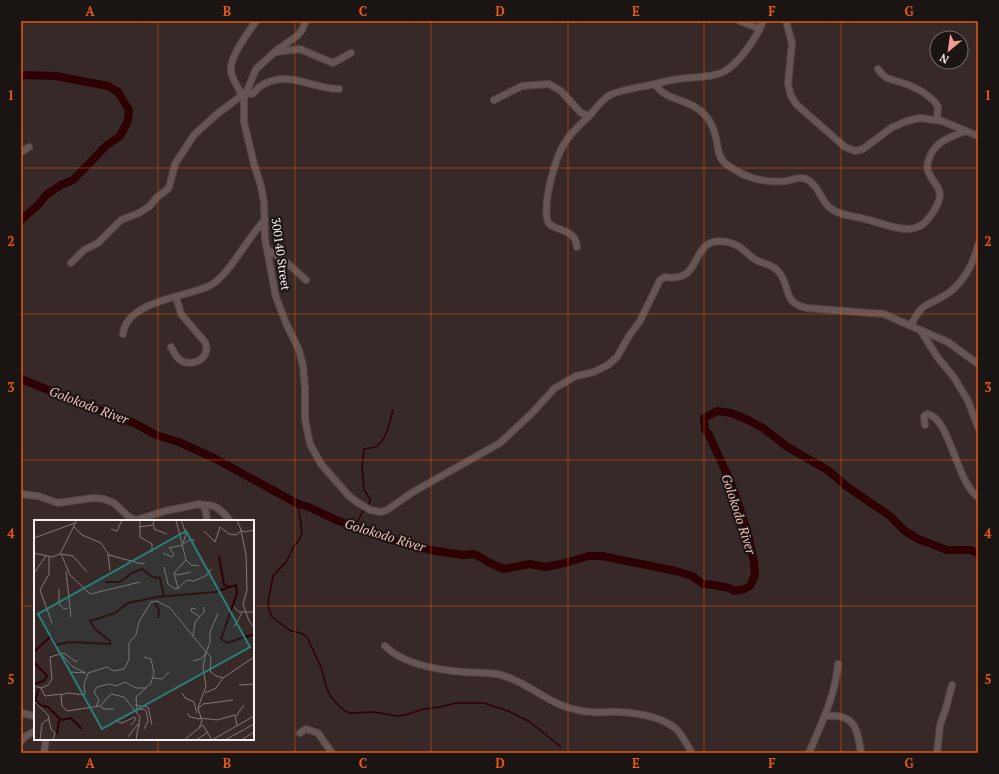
<svg xmlns="http://www.w3.org/2000/svg" width="999" height="774" viewBox="0 0 999 774" font-family="'PT Serif',serif">
	<rect width="100%" height="100%" fill="#372928"/>
	<g fill="none" stroke-linecap="round" stroke-linejoin="round">
		<g stroke="#2d0103" stroke-width="1.5">
			<polyline points="298,504 302,532 300,539 294,546 286,562 273,576 268,602 269,610 272,617 280,623 291,631 301,633 307,637 321,667 327,689 331,697 337,704 345,711 350,713 374,712 397,716 405,715 424,709 440,707 456,703 484,703 508,711 530,722 561,747"/>
			<path d="M368,506L370,502V499L364,490L362,466L364,449C368,448 374,448 377,446C387,439 390,421 393,410"/>
			<polyline points="355,527 364,509"/>
		</g>
		<g stroke="#2d0103" stroke-width="8">
			<polyline points="21,75 56,76 108,86 118,92 129,110 128,121 120,136 107,145 73,180 61,185 46,195 38,205 21,220"/>
			<polyline points="21,379 76,401 134,423 156,435 179,442 214,458 298,504 309,507 336,520 391,540 430,550 463,555 474,554 482,558 488,562 504,569 530,564 545,567 561,564 589,556 602,556 676,571 692,576 703,584 714,585 729,588 735,591 744,589 750,586 755,575 754,562 747,530 731,483 708,433 705,430 704,418 717,411 731,413 748,420 763,428 786,446 829,471 846,486 890,516 905,531 918,539 947,550 970,550 978,553"/>
		</g>
		<defs>
			<g id="minor">
				<path d="M306,21L302,30L297,36L277,50L256,69L244,98V122L254,164L261,186L264,203L265,239L276,297L286,323L299,350L303,366L305,388V419L310,444L321,464L349,496L357,502L370,510L376,511L381,512L387,510L413,492L500,443L531,414L555,388L576,376L594,372L608,365L617,357L629,336L640,321L660,280L665,277C706,284 687,235 727,242C743,245 746,255 758,261C765,264 772,265 777,270C792,285 781,303 807,308L884,314L911,326C922,301 927,307 947,294C964,282 973,265 978,245"/>
				<polyline points="740,21 760,29"/>
				<polyline points="786,21 792,43 788,84 791,96 797,105 845,147 855,151 863,149 891,128 907,121 920,118 942,121 978,136"/>
				<polyline points="276,52 300,49 333,63 351,53"/>
				<polyline points="878,69 882,74 887,78 909,85 923,92 934,101 938,107 937,120"/>
				<path d="M655,84C666,102 690,98 705,115C710,120 713,127 715,134C718,144 717,157 726,164C745,178 762,183 786,181C793,180 799,176 806,179C818,184 820,199 829,207C839,216 856,216 869,220C881,223 894,229 907,229C912,229 918,227 922,225C927,221 932,214 935,209C947,188 934,187 928,171C927,167 927,163 929,159C934,142 950,137 966,131"/>
				<path d="M242,95C238,88 233,80 231,72C229,57 248,33 256,21"/>
				<polyline points="494,100 522,86 549,84 561,91 581,113 589,116"/>
				<polyline points="21,152 29,147"/>
				<path d="M577,247C576,226 548,232 547,219C544,198 555,155 568,138C574,130 582,123 589,116C596,109 601,100 610,95C624,88 640,88 654,84C660,83 666,81 672,80C686,77 714,78 725,71C740,62 757,37 763,21"/>
				<polyline points="267,249 286,262 306,280"/>
				<path d="M71,263L84,250L98,243L121,220L139,213L150,206L156,198L168,189L170,184L175,164L194,135L217,114L245,93L252,94C255,92 257,89 259,87C287,68 311,89 339,89"/>
				<polyline points="911,326 948,342 978,364"/>
				<polyline points="921,331 938,358 953,376 968,401 978,427"/>
				<path d="M123,334C126,302 183,297 207,287C229,278 246,238 265,220"/>
				<path d="M171,347C173,350 175,355 178,358C189,370 213,358 205,342L181,314L176,297"/>
				<path d="M925,425L924,416L927,414C950,417 956,482 978,497"/>
				<path d="M21,494L38,496L58,503L93,498L104,499L114,503L129,517L136,520L165,511L200,504C207,507 206,515 207,521"/>
				<path d="M202,505C215,503 224,512 230,521"/>
				<path d="M385,646C404,665 438,670 464,672C476,673 489,672 501,675C524,681 541,697 563,706C572,709 583,712 593,712C602,713 611,711 620,712C637,713 661,717 675,728C682,734 687,745 692,753"/>
				<polyline points="21,713 35,716"/>
				<path d="M826,716C855,713 857,728 861,753"/>
				<polyline points="300,733 306,729 318,733 332,753"/>
				<polyline points="21,741 26,736 35,731"/>
				<polyline points="44,753 46,739"/>
				<path d="M809,753C822,722 835,697 838,664"/>
				<polyline points="937,753 940,725 946,708 952,685"/>
			</g>
		</defs>
		<use href="#minor" stroke="#524746" stroke-width="8"/>
		<use href="#minor" stroke="#655655" stroke-width="6"/>
	</g>
	<path fill="none" stroke="#e8590c" stroke-width="1" stroke-opacity="0.55" d="M158,21V521M295,21V753M431,21V753M568,21V753M704,21V753M841,21V753M21,168H978M21,314H978M21,460H978M21,606H35M253,606H978M158,739V753"/>
	<g text-anchor="middle" dominant-baseline="central" stroke-width="4" stroke-linejoin="round" paint-order="stroke">
		<g font-size="12" fill="#f8efee" stroke="#1a1413">
			<text transform="translate(281 254) rotate(82)">300140 Street</text>
		</g>
		<g font-size="13" font-style="italic" fill="#f7c1bd" stroke="#1a1413">
			<text transform="translate(89 405) rotate(21)">Golokodo River</text>
			<text transform="translate(739 514) rotate(72)">Golokodo River</text>
			<text transform="translate(385 535) rotate(17)">Golokodo River</text>
		</g>
	</g>
	<g transform="translate(34 520)">
		<rect width="220" height="220" fill="#372928"/>
		<path fill="none" stroke="#2d0103" stroke-width="2" d="M185,36L190,65L197,67M71,62H86L98,53L108,49L118,57L126,58L130,76M121,83L125,90L124,98M0,132L17,116L22,125L35,122L76,124V121L61,109L56,101L81,93L94,83L123,77L181,72L202,65L203,73L187,119L193,123L220,114M0,142L13,156L10,161L0,164M5,169L1,180L6,185L14,187L27,200L37,198L48,209M23,214L25,200"/>
		<path fill="none" stroke="#847877" stroke-width="1" d="M106,0V17L118,24V32M142,0L152,40L157,45L165,46M147,0L152,14L149,23M203,0L207,10L212,35L213,70L209,84L215,101L220,107M120,5V9L133,14M40,7L48,15L67,23L75,35L108,44L111,42M105,7L119,5L120,1M77,9L83,11L88,0M207,10L211,12L220,10M170,11L181,22L186,7L195,14L202,15L207,11M0,18L41,3M149,24L157,19L161,21M0,33L18,37L26,34L43,0M129,33L138,37L140,34L135,28L149,25M27,34L36,55L56,74L106,62M27,34L39,36L53,52M74,34L76,51M15,37V54L6,70L18,103M152,40L140,53L144,68L153,60L160,61L173,55L177,49M130,47L134,64L141,69L145,68M32,51L37,97M0,53L12,36M140,53L144,55L157,52M25,69V84L30,89L34,88M200,87L205,92H220M162,89L158,88L157,91L166,97M200,107L208,93M159,116L161,102L170,92V87M172,132L177,137L176,151L182,156L189,158M28,135L39,147L52,153M159,141L167,139L172,133L176,122V112L184,93M35,152L51,153M119,158L128,159L135,152M205,165L220,164M0,166L7,168L11,176L27,174L28,186L33,191L66,186L77,174L90,177L106,197L102,220M7,168L14,165L18,159L16,137L30,133L42,142L44,140M148,173L151,178L160,182L163,193M171,173L182,168L189,158L220,137M27,175L34,173L51,175L50,164L54,153L73,147L79,151L90,149L95,139V123L102,115L105,102L117,82L123,81L136,88L172,132L169,147L172,166L164,188L168,201L165,208M0,181L14,195L17,209L21,213L19,220M101,185L114,187L118,205M67,186L69,189H80M62,187L65,180L60,172L63,167L75,164L82,166L91,162L102,168H112M164,189L169,184L199,180M102,190L110,189L112,191L114,201L110,209M103,192L102,177L117,163L120,153L117,139L110,137M153,193L156,197L166,199M202,196L210,185M166,198L183,200L201,195L203,206M97,205L102,199L101,197L88,203L81,201L101,191M94,217L103,205H106M6,220L8,204L12,200H16M150,220L169,205L178,220M162,220L174,212M178,220L220,196M191,220L220,204M207,220L220,212"/>
		<path fill="#26827b" fill-opacity="0.15" stroke="#26827b" stroke-width="2" d="M152,11L216,127L68,209L4,94Z"/>
		<rect width="220" height="220" fill="none" stroke="#f8efee" stroke-width="2"/>
	</g>
	<rect width="999" height="774" fill="none" stroke="#1a1413" stroke-width="44"/>
	<g transform="translate(949 50) rotate(209)"><circle r="19" fill="#1a1413" stroke="#736c6b"/>
	<path d="M0-3L7 15L0 10L-7 15Z" fill="#f59b96"/>
	<text y="-6" font-size="11" font-weight="bold" text-anchor="middle" fill="#f8efee">N</text>
	</g>
	<rect x="22" y="22" width="955" height="730" fill="none" stroke="#e8590c" stroke-width="1.5"/>
	<g font-size="13" text-anchor="middle" font-weight="bold" fill="#e8590c">
		<text x="90" y="16">A</text>
		<text x="227" y="16">B</text>
		<text x="363" y="16">C</text>
		<text x="500" y="16">D</text>
		<text x="636" y="16">E</text>
		<text x="772" y="16">F</text>
		<text x="909" y="16">G</text>
		<text x="11" y="100">1</text>
		<text x="988" y="100">1</text>
		<text x="11" y="246">2</text>
		<text x="988" y="246">2</text>
		<text x="11" y="392">3</text>
		<text x="988" y="392">3</text>
		<text x="11" y="538">4</text>
		<text x="988" y="538">4</text>
		<text x="11" y="684">5</text>
		<text x="988" y="684">5</text>
		<text x="90" y="768">A</text>
		<text x="227" y="768">B</text>
		<text x="363" y="768">C</text>
		<text x="500" y="768">D</text>
		<text x="636" y="768">E</text>
		<text x="772" y="768">F</text>
		<text x="909" y="768">G</text>
	</g>
</svg>
